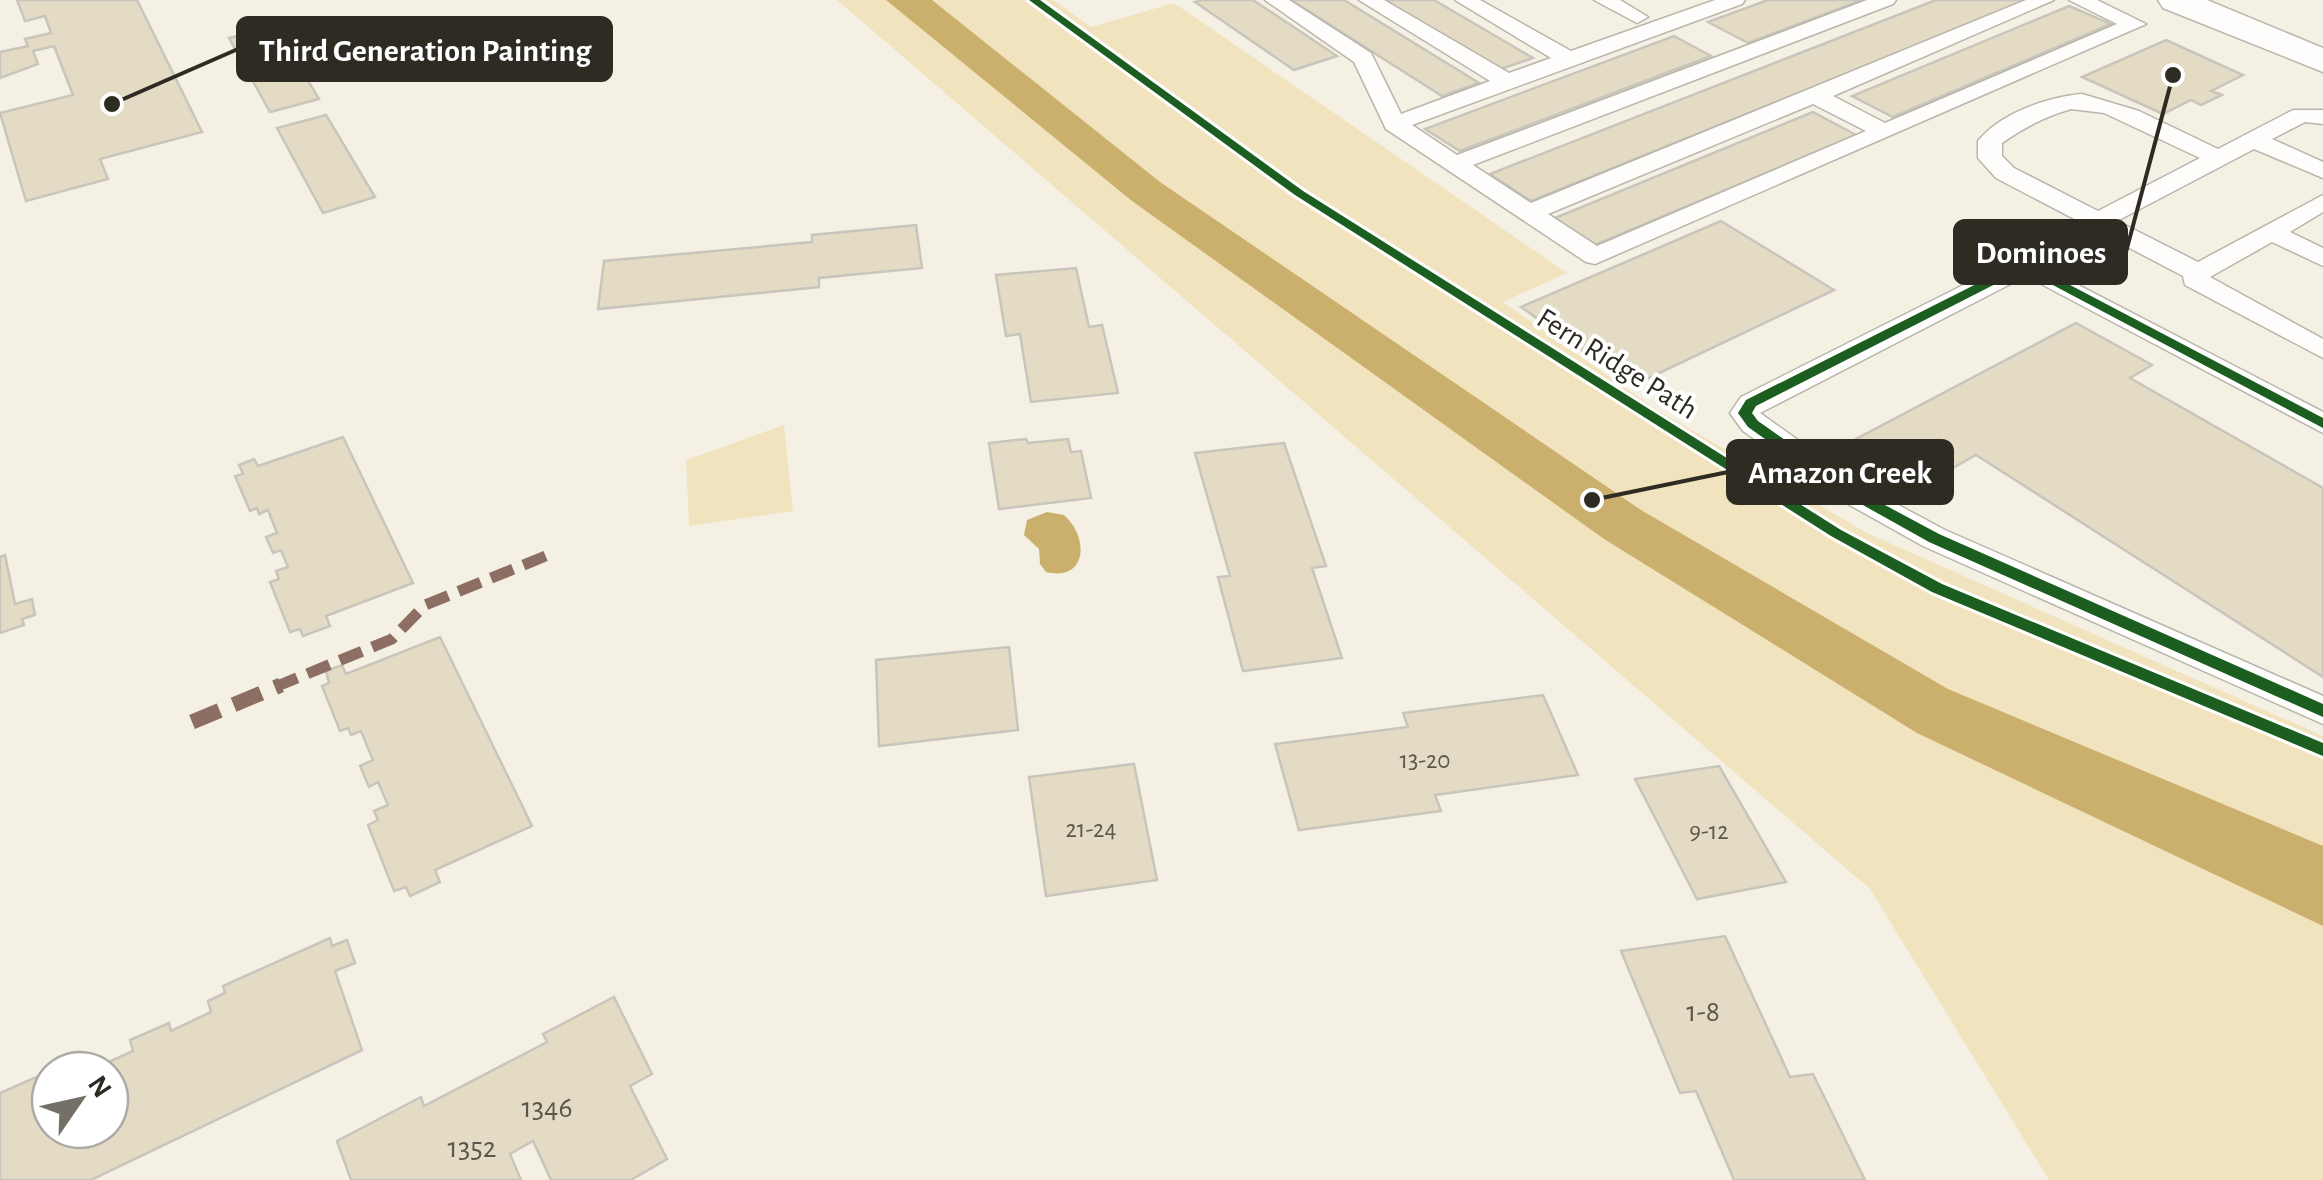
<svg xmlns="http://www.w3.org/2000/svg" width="2323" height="1180" viewBox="0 0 2323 1180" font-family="'Alegreya Sans',sans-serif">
	<rect width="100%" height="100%" fill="#f5f0e4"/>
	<g fill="#f2e3bf">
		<polygon points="837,0 1053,0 1091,27 1174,3 1567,273 1503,302 1651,406 1867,533 2323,736 2323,1180 2049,1180 1870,889"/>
		<polygon points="784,425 793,511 689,526 686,460"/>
	</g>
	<g fill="#cab06c">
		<polygon points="886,0 932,0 1160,182 1641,510 1948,689 2323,846 2323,926 1917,733 1604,539 1132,201"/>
		<path d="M1047,512L1064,515C1089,537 1088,582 1046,572L1040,564L1039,549L1024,535L1027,520Z"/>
	</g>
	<g fill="#e4dbc4" stroke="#c8c5bc" stroke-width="2.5">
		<polygon points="17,0 137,0 202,132 100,159 108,179 26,201 0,113 73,95 54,46 33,51 38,64 0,78 0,52 28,46 25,39 51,33 45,16 25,21"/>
		<polygon points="1202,0 1253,0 1337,56 1294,70 1195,2"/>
		<polygon points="1291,0 1344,0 1479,83 1442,96"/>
		<polygon points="1382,0 1434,0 1533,58 1498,70"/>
		<polygon points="1768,0 1862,0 1748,43 1708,22"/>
		<polygon points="1936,0 2030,0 1531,201 1490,174"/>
		<polygon points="2069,6 2111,24 1893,117 1852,96"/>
		<polygon points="275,26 319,99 270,112 229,38"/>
		<polygon points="1674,36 1711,56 1460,151 1425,129"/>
		<polygon points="2166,40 2243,75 2211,91 2222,95 2201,105 2191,100 2163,114 2082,77"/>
		<polygon points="1813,112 1856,135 1595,245 1555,218"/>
		<polygon points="326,115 375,197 323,213 277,128"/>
		<polygon points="1721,221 1834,290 1632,386 1521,307"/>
		<polygon points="916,225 922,268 819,278 819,287 598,309 604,261 812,242 812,235"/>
		<polygon points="1076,268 1089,327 1102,325 1118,393 1031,402 1020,334 1006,336 996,275"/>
		<polygon points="2076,323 2152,365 2130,378 2323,488 2323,677 1976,455 1890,503 1822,457"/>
		<polygon points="343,437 413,583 326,616 330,626 303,636 300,629 290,632 270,582 279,579 276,571 288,567 281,550 273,553 266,537 277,533 268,510 259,514 257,508 250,511 235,476 243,474 239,465 254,459 258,466"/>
		<polygon points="1026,439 1028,443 1068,439 1071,452 1081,451 1091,498 999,509 989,443"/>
		<polygon points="1284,443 1326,566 1312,568 1342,658 1243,671 1218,577 1230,576 1195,453"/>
		<polygon points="5,555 15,604 32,599 35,615 22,619 24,625 0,633 0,557"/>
		<polygon points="440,637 532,826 435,870 440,882 410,896 406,887 394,891 368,825 378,820 374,811 388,805 378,782 369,787 360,766 373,760 361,731 351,735 348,728 340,731 322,686 329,683 326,671 342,665 346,674"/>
		<polygon points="1009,647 1018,730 879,746 876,660"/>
		<polygon points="1543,695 1578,775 1435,795 1441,811 1299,830 1275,744 1408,727 1403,713"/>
		<polygon points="1134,764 1157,880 1046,896 1029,777"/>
		<polygon points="1719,766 1786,882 1697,899 1635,779"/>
		<polygon points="1725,936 1790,1077 1813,1074 1865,1180 1734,1180 1696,1091 1680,1093 1621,951"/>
		<polygon points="330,938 332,946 347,940 355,963 335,971 362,1050 91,1180 0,1180 0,1093 50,1071 50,1130 110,1130 110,1070 91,1070 133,1051 130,1040 169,1023 171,1031 211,1012 208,1001 225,993 223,986"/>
		<polygon points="614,997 652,1074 630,1086 667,1159 631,1180 551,1180 533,1141 510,1154 521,1180 351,1180 337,1141 421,1097 424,1106 547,1042 543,1034"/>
	</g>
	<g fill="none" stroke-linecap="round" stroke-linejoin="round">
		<defs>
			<g id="lane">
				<path d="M1265,0H1289L1371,53L1401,114L1490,81L1359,0H1384L1509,73L1551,58L1455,0H1480L1571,51L1715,0H1745L1742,4L1412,125L1457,155L1867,0H1896L1893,4L1473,165L1531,203L2026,0H2054L1833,96L1885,123L2117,24L2069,0H2097L2146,24L1595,264L1586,262L1386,129L1354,62ZM1813,104L1866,131L1597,246L1548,214Z"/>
				<polygon points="1594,0 1620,0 1648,17 1637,23"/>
				<path d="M2082,94L2139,111L2218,149L2293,110H2323V124L2305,122L2272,139L2323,162V178L2254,149L2117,221L2198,262L2323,195V212L2290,232L2323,248V266L2272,242L2210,277L2323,339V358L2185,285L2183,276L1996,178L1978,158V141C2001,113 2047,97 2082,94ZM2071,109L2104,113L2200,158L2098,211L2014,168L2002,156V143C2023,128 2046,116 2071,109Z"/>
				<polygon points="2030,260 2323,412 2323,433 2026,276 1760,413 1861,485 1945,530 2323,696 2323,724 1923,546 1839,499 1743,431 1730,413 1741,397 2005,264"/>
			</g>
			<polygon id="primary" points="2158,0 2207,0 2323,48 2323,72 2163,8"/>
		</defs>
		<use href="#lane" stroke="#b8b5ab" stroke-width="3"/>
		<use href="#primary" stroke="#b8b5ab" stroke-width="3"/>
		<use href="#lane" fill="#fefdfb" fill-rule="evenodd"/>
		<use href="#primary" fill="#fefdfb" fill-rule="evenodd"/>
		<polyline stroke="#8d6e63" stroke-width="11" stroke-dasharray="24 11" stroke-linecap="butt" points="275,687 392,639 425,605 553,553"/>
		<polyline stroke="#8d6e63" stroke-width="15" stroke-dasharray="30 15" stroke-linecap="butt" points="192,722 281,685"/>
		<defs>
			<g id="cycleway">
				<polygon points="1029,0 1040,0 1303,191 1841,530 1942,584 2323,743 2323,756 1932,592 1831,536 1295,195"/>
				<polygon points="2030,264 2323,418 2323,428 2028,272 2017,273 1756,406 1752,413 1758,421 1855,489 1939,534 2323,704 2323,717 1929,542 1845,495 1748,427 1738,413 1746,400 2010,267"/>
			</g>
		</defs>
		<use href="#cycleway" stroke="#fff" stroke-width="6"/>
		<use href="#cycleway" fill="#1b5e20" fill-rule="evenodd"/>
	</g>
	<g text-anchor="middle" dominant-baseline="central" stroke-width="8" stroke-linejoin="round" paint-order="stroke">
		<g font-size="25" fill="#5c574b">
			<text x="1425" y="760">13-20</text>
			<text x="1091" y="829">21-24</text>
			<text x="1709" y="831">9-12</text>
		</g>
		<g font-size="30" fill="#2e2b23" stroke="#fff">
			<text transform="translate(1617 364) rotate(32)">Fern Ridge Path</text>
		</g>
		<g font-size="30" fill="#5c574b">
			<text x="1703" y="1012">1-8</text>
			<text x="547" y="1108">1346</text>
			<text x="472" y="1148">1352</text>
		</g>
	</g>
	<path fill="none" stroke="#2e2b23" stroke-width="4" d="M112 104L238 49M2173 75L2126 252M1592 500L1728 472"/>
	<g fill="#2e2b23" stroke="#fff" stroke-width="4">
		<circle cx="112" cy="104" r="10"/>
		<circle cx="2173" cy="75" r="10"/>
		<circle cx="1592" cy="500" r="10"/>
	</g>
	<g fill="#2e2b23" stroke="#2e2b23" stroke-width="4">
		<rect x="238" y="18" width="373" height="62" rx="10"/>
		<rect x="1955" y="221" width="171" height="62" rx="10"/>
		<rect x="1728" y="441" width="224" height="62" rx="10"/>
	</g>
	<g font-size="32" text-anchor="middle" font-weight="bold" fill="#fff">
		<text x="425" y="61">Third Generation Painting</text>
		<text x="2041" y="263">Dominoes</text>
		<text x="1840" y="483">Amazon Creek</text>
	</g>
	<g transform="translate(80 1100) rotate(56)"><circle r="48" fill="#ffffff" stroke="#abaaa7" stroke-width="2.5"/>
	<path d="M0-8L18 38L0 25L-18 38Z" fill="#747067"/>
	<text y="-15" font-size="28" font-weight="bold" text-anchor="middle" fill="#2e2b23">N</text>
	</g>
</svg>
